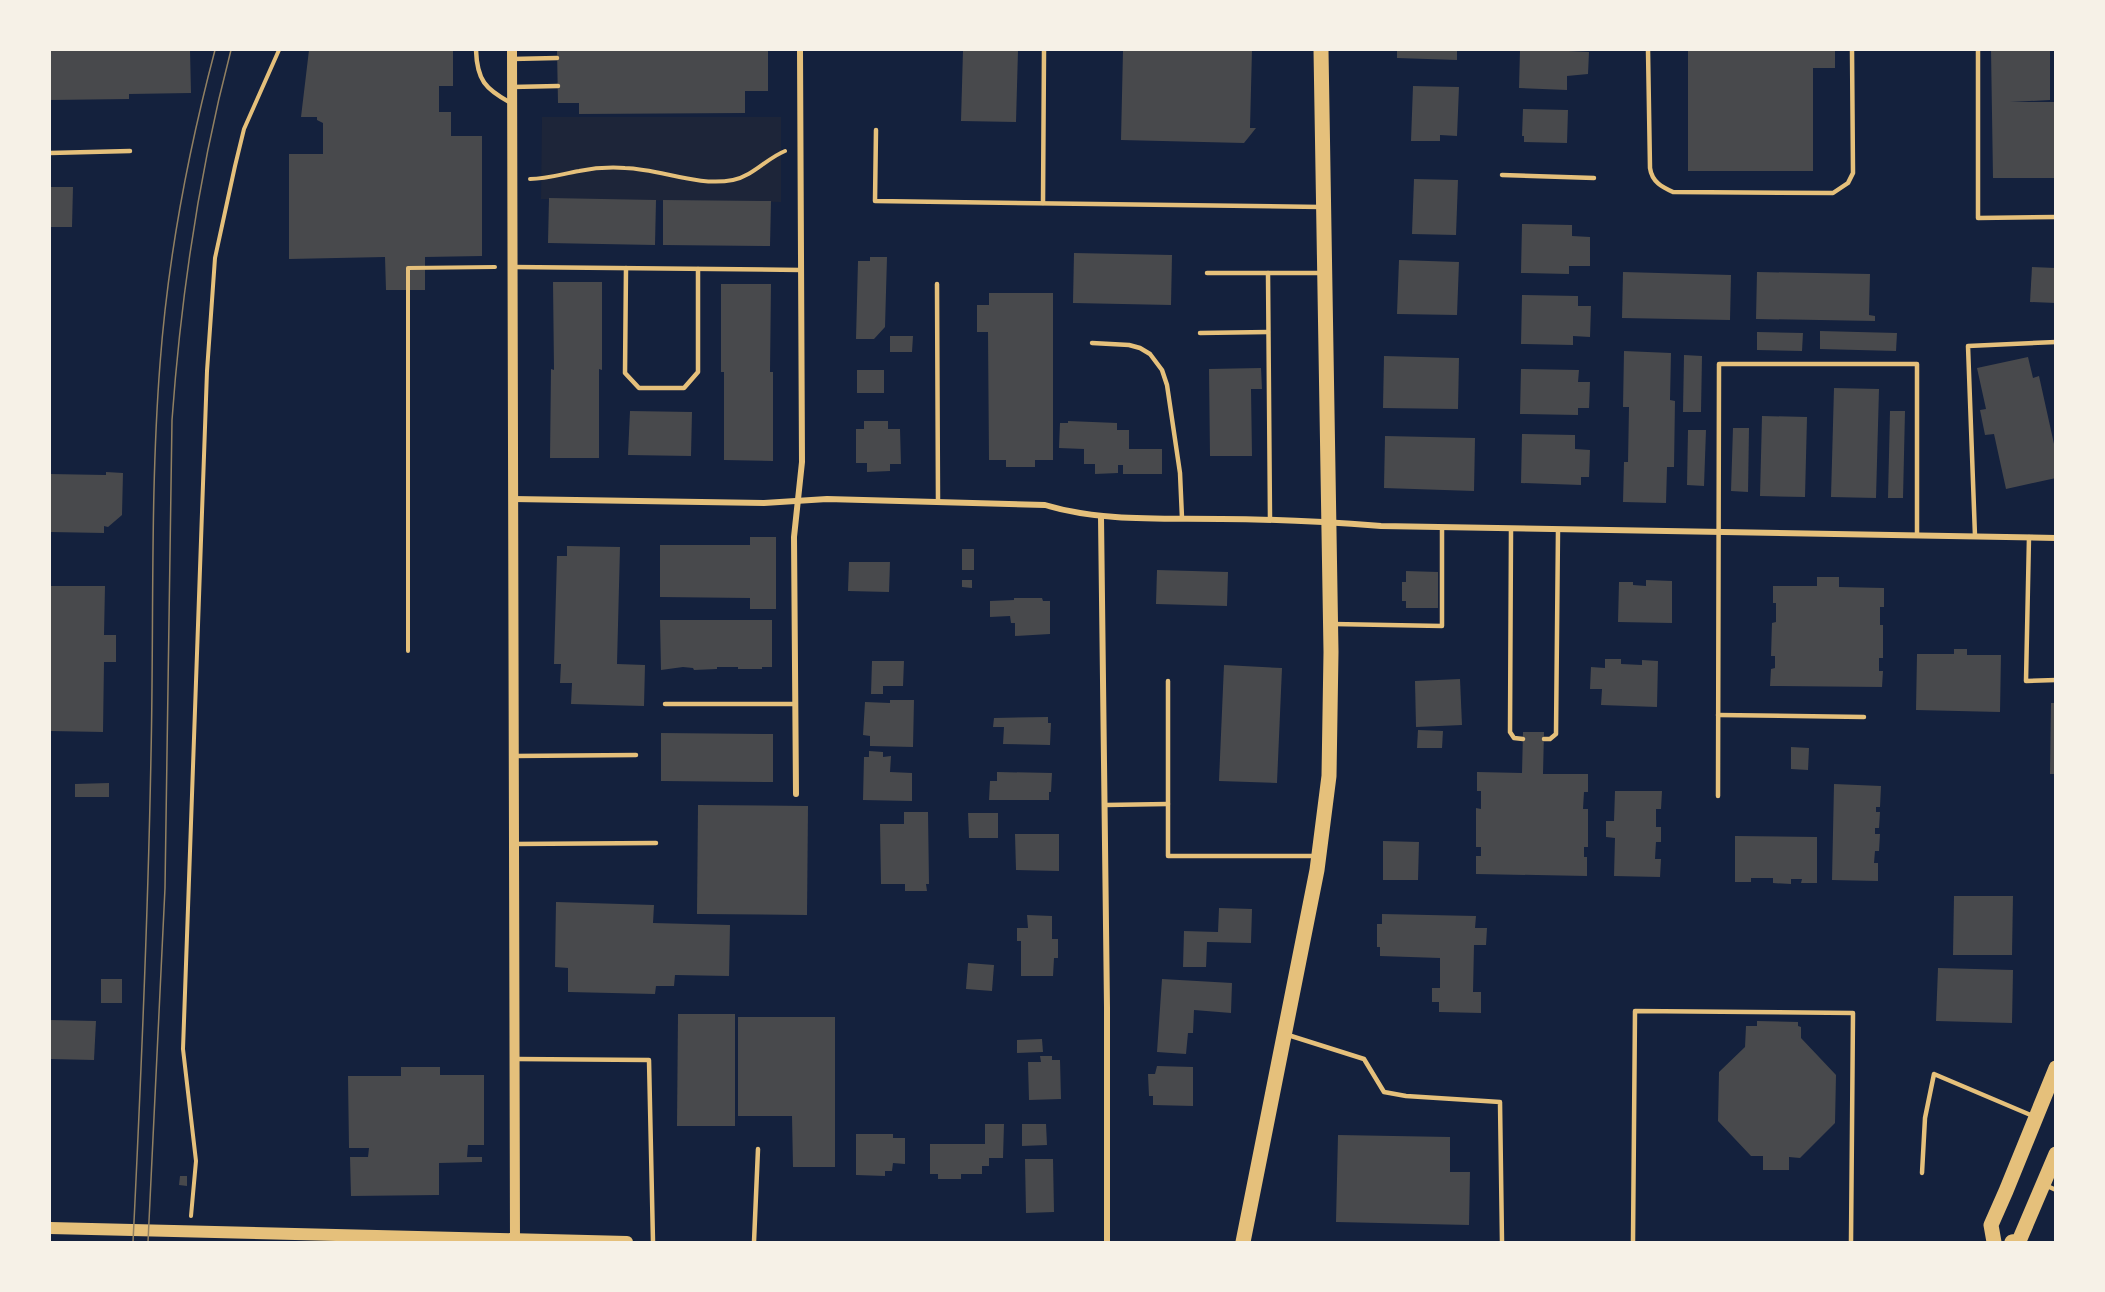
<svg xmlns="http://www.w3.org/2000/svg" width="2105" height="1292" viewBox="0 0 2105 1292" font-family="'Varela Round',sans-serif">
	<rect width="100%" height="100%" fill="#14213d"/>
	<polygon fill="#1d2539" points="542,117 781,117 781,202 541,199"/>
	<g fill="#48494c">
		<polygon points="50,50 190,50 191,93 129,94 129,99 50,100"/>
		<polygon points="309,50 453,50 453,86 439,86 439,112 451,112 451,136 482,136 482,256 425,257 425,290 386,290 385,257 289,259 289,154 323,154 323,123 317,120 317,117 301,117"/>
		<polygon points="557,50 768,50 768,91 745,91 745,113 579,114 579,103 558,103"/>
		<polygon points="963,50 1018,50 1016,122 961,121"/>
		<polygon points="1123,50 1252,50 1250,128 1256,128 1244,143 1121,140"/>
		<polygon points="1397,50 1457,50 1457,60 1397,58"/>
		<polygon points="1520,50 1569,50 1569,51 1589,52 1588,74 1567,76 1567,90 1519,88"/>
		<polygon points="1688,50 1835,50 1835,68 1813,68 1813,171 1688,171"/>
		<polygon points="1991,50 2050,50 2050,100 2010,102 2056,102 2056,178 1993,178"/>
		<polygon points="1413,86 1459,87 1457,136 1440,135 1440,141 1411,141"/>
		<polygon points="1523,109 1568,110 1567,143 1524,142 1524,136 1522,136"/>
		<polygon points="1414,179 1458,180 1456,235 1412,234"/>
		<polygon points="50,187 73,187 72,227 50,227"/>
		<polygon points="549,198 656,200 655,245 548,243"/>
		<polygon points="663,200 771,201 770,246 663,245"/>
		<polygon points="1522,224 1572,225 1572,236 1590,237 1590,266 1569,266 1569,274 1521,273"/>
		<polygon points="1074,253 1172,255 1171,305 1073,303"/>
		<polygon points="870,257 887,257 885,327 874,339 856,339 858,261 870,261"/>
		<polygon points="1399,260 1459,262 1457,315 1397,314"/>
		<polygon points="2032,267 2056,268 2056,303 2030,302"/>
		<polygon points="1623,272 1731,275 1730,320 1622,318"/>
		<polygon points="1757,272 1870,274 1869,315 1875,316 1875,321 1756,319"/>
		<polygon points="553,282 602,282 602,370 599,369 599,458 550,458 551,369 554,370"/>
		<polygon points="721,284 771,284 770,372 773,372 773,461 724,460 724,372 721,372"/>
		<polygon points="989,293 1053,293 1053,460 1035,460 1035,467 1006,467 1006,460 989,460 988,332 977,332 977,305 989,305"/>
		<polygon points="1522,295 1578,296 1578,306 1591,306 1590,337 1573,336 1573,345 1521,344"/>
		<polygon points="1820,331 1897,333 1896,351 1820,349"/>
		<polygon points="1757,332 1803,333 1802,351 1757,350"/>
		<polygon points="890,336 913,336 912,352 890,352"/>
		<polygon points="1624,351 1671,353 1670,400 1675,401 1674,467 1667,467 1666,503 1623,502 1624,462 1628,462 1629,407 1623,407"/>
		<polygon points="1684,355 1702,356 1701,412 1683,412"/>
		<polygon points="1384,356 1459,358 1458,409 1383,408"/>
		<polygon points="2028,357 2033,378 2039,376 2056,453 2056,478 2006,489 1994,434 1985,435 1980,410 1986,409 1977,368"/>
		<polygon points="1261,368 1262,389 1251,389 1252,456 1210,456 1209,369"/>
		<polygon points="1521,369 1579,370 1578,382 1590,382 1589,408 1578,408 1578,415 1520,414"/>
		<rect x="857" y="370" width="27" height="23"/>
		<polygon points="1834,388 1879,389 1876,498 1831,497"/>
		<polygon points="630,411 692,412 691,456 628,455"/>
		<polygon points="1890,411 1905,411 1903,498 1888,498"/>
		<polygon points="1762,416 1807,417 1805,497 1760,496"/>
		<polygon points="864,421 888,421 888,429 900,429 901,464 890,464 890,471 867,472 867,463 856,463 856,429 864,429"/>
		<polygon points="1068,421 1117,423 1117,430 1129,430 1129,449 1162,449 1162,474 1123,474 1123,465 1118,465 1118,473 1095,474 1095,464 1084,464 1084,449 1059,448 1060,423 1068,423"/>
		<polygon points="1733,428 1749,428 1748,492 1731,491"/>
		<polygon points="1688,430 1706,430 1704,486 1687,485"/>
		<polygon points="1522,434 1575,435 1575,449 1590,450 1589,477 1581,477 1581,485 1521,483"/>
		<polygon points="1385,436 1475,438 1474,491 1384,488"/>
		<polygon points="106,472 123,473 122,515 108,527 104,526 104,533 50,532 50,474 106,475"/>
		<polygon points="750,537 776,537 776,609 750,609 750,598 660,597 660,545 750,545"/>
		<polygon points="567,546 620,547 617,664 645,665 644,706 571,704 572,683 560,683 561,664 554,664 557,556 567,556"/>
		<rect x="962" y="549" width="12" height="21"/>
		<polygon points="849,562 890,562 889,592 848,591"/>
		<polygon points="1157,570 1228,572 1227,606 1156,604"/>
		<polygon points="1406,571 1438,572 1438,608 1406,608 1406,601 1402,601 1402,582 1406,582"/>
		<polygon points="1817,577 1839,577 1839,587 1884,588 1884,607 1880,607 1880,625 1883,625 1883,658 1879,658 1879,671 1883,671 1882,687 1770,686 1771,669 1775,668 1775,656 1771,656 1772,623 1776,622 1776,603 1773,603 1773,586 1817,586"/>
		<polygon points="962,580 972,580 972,588 962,587"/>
		<polygon points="1646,580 1672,581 1672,623 1618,622 1619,582 1633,582 1633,585 1646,586"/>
		<polygon points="50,586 105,586 104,635 116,635 116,662 104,662 103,732 50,731"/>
		<polygon points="1014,598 1042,598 1043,601 1050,601 1050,634 1015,636 1015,623 1011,623 1010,616 990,617 990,601 1014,600"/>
		<polygon points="660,620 772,620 772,667 762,667 762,669 738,669 738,667 717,667 717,669 694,670 693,668 683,667 661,670"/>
		<polygon points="1954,649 1967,649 1967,655 2001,655 2000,712 1916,710 1917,654 1954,654"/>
		<polygon points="1605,659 1621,659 1621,664 1642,665 1642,660 1658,661 1657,707 1601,705 1602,689 1590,689 1591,667 1605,668"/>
		<polygon points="872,661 904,661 903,686 883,686 883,694 871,694"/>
		<polygon points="1224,665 1282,668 1277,783 1219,781"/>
		<polygon points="1460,679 1462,725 1416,727 1415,681"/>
		<polygon points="890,700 914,700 913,747 870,746 870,736 863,735 865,702 890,703"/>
		<polygon points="2051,703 2056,703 2056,774 2050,774"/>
		<polygon points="1048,717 1048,723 1051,723 1050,745 1003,744 1004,727 993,727 994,718"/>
		<polygon points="1418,730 1443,731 1442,748 1417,748"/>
		<polygon points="1523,732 1544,732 1543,774 1588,774 1588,792 1584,792 1583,809 1588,809 1588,847 1584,847 1584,857 1587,857 1587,876 1476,874 1476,856 1481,856 1481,847 1476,847 1476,808 1481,809 1481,791 1477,791 1477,772 1522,773"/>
		<polygon points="661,733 773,734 773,782 661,781"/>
		<polygon points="1791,747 1809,748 1808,770 1791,769"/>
		<polygon points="869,751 883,752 883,757 891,756 890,772 912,773 912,801 863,800 864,757 869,757"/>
		<polygon points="997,772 1052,773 1051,792 1049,792 1049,800 989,800 990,781 997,781"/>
		<polygon points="109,783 109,797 75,797 75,784"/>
		<polygon points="1834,784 1881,786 1880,807 1876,807 1876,812 1880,812 1879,828 1875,828 1875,834 1880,834 1879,851 1875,851 1874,863 1878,863 1878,881 1832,880"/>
		<polygon points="1615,791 1662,791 1661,809 1656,809 1656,827 1661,827 1661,842 1656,842 1655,859 1661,859 1660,877 1614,876 1615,838 1606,837 1606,821 1614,821"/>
		<polygon points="698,805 808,806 807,915 697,914"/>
		<polygon points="904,812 928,812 929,884 926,884 927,891 905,891 905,884 881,884 880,824 904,824"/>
		<polygon points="968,813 998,813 998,838 969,838"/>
		<polygon points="1015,834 1059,834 1059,871 1016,870"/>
		<polygon points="1735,836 1817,837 1817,883 1801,883 1802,879 1791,879 1791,884 1773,883 1773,878 1751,878 1751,882 1735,882"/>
		<polygon points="1383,841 1419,842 1418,880 1383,880"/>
		<polygon points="1954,896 2013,896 2012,955 1953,955"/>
		<polygon points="556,902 654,905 653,923 730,925 729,976 675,975 674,986 656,986 655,994 568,992 568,968 555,967"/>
		<polygon points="1219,908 1252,909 1251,943 1207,942 1206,967 1183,967 1184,931 1218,932"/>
		<polygon points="1382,914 1476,916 1475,928 1487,928 1486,945 1474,945 1473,992 1481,992 1481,1013 1439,1012 1439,1002 1432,1002 1432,988 1440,988 1440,958 1380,956 1380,947 1377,947 1377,924 1382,924"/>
		<polygon points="1027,915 1052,916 1052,939 1058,939 1058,958 1054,958 1053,976 1021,976 1021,941 1017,941 1017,928 1028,928"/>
		<polygon points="968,963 994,965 992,991 966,989"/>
		<polygon points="1938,968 2013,970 2012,1023 1936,1021"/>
		<rect x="101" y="979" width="21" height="24"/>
		<polygon points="1162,979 1232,983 1231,1013 1194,1010 1193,1033 1188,1033 1186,1054 1157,1052"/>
		<polygon points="678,1014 735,1014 735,1126 677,1126"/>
		<polygon points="738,1017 835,1017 835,1167 793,1167 792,1116 738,1116"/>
		<polygon points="50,1020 96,1021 94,1060 50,1059"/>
		<polygon points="1757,1021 1798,1022 1798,1026 1801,1027 1801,1038 1836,1075 1835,1123 1800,1158 1789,1157 1789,1170 1763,1170 1763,1156 1751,1156 1718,1121 1719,1072 1745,1047 1746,1026 1757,1026"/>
		<polygon points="1042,1039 1043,1052 1017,1053 1017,1040"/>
		<polygon points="1040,1056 1052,1056 1052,1060 1060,1060 1061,1099 1029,1100 1028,1062 1041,1062"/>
		<polygon points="1157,1066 1193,1067 1193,1106 1153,1105 1153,1096 1149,1096 1148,1074 1155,1074"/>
		<polygon points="401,1067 440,1067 440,1075 484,1075 484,1145 468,1145 467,1157 482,1157 482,1162 439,1163 439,1195 351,1196 350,1157 368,1157 369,1148 349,1148 348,1076 401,1076"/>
		<polygon points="985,1124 1004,1124 1003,1158 989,1158 989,1166 982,1166 982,1174 961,1174 961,1179 938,1179 938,1174 930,1174 930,1144 985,1144"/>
		<polygon points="1022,1124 1046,1124 1047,1145 1022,1146"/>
		<polygon points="856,1134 893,1134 893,1138 905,1138 905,1164 893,1163 892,1171 885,1171 885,1176 856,1175"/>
		<polygon points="1338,1135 1450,1137 1450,1172 1470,1172 1469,1225 1336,1222"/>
		<polygon points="1025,1159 1053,1159 1054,1212 1026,1213"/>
		<polygon points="180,1176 187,1176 187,1186 179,1185"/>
	</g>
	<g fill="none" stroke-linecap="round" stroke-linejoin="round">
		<g stroke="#e5c07b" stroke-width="4">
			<path d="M530,179C547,179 562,174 579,171C594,168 610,167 625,168C661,169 697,187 733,180C753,176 767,158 785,151"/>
			<polyline points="408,651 408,268 495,267"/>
			<polyline points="191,1216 196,1161 183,1049 207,371 215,258 235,166 244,129 279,50"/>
		</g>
		<g stroke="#e5c07b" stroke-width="4.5">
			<path d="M476,50C477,80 485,89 511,103"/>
			<path d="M1648,50L1650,168C1652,182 1662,187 1673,192L1833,193L1848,183L1853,173L1852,50"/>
			<polyline points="1978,50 1978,218 2056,217"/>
			<polyline points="512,59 557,58"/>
			<polyline points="512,87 558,86"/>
			<polyline points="876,130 875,201 1321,207"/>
			<polyline points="50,153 130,151"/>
			<polyline points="1502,175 1594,178"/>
			<polyline points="1043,203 1044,50"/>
			<polyline points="513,267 801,270"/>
			<polyline points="626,268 625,373 639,388 684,388 698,372 698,269"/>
			<polyline points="1207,273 1322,273"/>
			<polyline points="1268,273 1270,519"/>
			<polyline points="937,284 938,502"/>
			<polyline points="1200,333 1268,332"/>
			<polyline points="1092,343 1129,345 1140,348 1150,354 1162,370 1167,385 1180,473 1182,518"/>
			<polyline points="1511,529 1510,732 1514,738 1523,739"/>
			<polyline points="1975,536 1968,346 2056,342"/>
			<polyline points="2029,537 2026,681 2056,680"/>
			<polyline points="1333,624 1442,626 1442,528"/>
			<polyline points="1168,681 1168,856 1316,856"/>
			<polyline points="665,704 795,704"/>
			<polyline points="1718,715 1864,717"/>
			<polyline points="1544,739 1550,739 1556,734 1558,530"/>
			<polyline points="514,756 636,755"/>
			<polyline points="1718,796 1719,364 1917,364 1917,535"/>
			<polyline points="1105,805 1168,804"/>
			<polyline points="514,844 656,843"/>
			<polyline points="1288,1035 1364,1059 1384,1092 1406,1096 1500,1102 1502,1242"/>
			<polyline points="516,1059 649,1060 653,1242"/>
			<polyline points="1922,1173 1925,1118 1934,1074 2033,1116"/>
			<polyline points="2045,1185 2056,1190"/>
			<polyline points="754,1242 758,1149"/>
			<polyline points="1633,1242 1635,1011 1853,1013 1851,1242"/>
		</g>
		<g stroke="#e5c07b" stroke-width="6">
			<path d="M513,499L764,503L827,499L1045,505C1102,522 1162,518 1221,519C1275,519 1328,522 1381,526L2056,538"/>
			<polyline points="1101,517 1107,1007 1107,1242"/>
			<polyline points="796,794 794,537 802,462 800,50"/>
		</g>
		<polyline stroke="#e5c07b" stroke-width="10" points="512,50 515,1242"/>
		<polyline stroke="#e5c07b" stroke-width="12" points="50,1228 627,1242"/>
		<g stroke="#e5c07b" stroke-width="15">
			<polyline points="1243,1242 1317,870 1329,776 1331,652 1321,50"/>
			<polyline points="1994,1242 1991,1225 2006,1191 2056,1068"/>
			<polyline points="2012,1242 2019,1241 2056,1154"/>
		</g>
		<g stroke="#918062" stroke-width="1.5">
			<path d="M133,1242C141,1080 148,918 151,755C154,625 150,494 160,364C168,257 188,152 215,50"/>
			<path d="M148,1242L165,888L172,420C181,295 199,172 231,50"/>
		</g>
	</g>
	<rect width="2105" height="1292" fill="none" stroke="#f6f1e7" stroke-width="102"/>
</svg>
